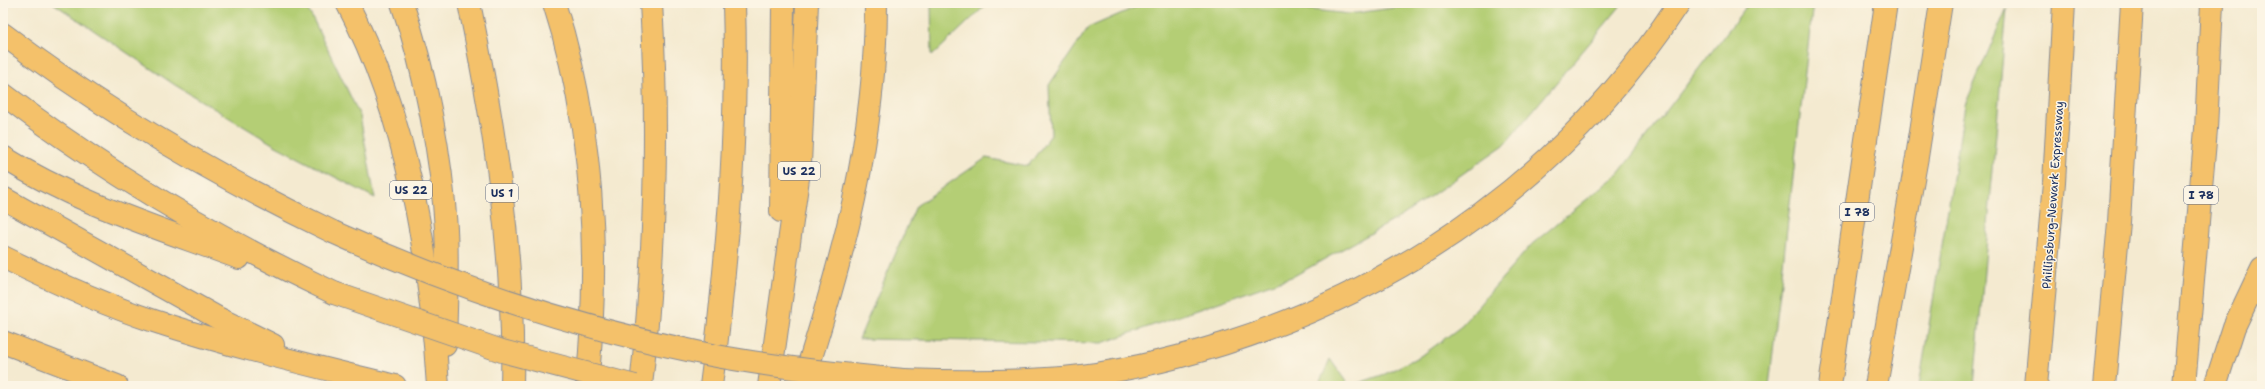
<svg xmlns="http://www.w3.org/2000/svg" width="2265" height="389" viewBox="0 0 2265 389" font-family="'Shantell Sans',sans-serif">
	<rect width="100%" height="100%" fill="#fcf5e5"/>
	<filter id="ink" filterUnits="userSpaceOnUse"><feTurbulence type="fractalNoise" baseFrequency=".025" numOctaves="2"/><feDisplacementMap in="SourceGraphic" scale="8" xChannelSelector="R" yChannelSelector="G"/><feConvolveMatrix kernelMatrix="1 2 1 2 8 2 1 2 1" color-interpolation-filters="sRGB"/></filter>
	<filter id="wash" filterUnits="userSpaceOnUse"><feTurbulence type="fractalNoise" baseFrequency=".012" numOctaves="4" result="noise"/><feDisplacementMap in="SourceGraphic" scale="16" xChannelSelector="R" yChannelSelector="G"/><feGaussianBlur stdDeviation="0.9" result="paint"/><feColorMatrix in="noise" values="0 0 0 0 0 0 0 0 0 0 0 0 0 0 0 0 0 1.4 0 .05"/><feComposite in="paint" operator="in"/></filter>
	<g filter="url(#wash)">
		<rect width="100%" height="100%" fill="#f4ead0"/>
		<g fill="#b4ce74" stroke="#687e69">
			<polygon points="53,3 304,3 313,19 360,116 375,198 276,146 175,85"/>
			<polygon points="931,3 988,3 932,56"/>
			<polygon points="1145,3 1253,3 1349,14 1428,3 1623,3 1504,145 1402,216 1294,276 1102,343 859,339 916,206 986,158 1028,166 1051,135 1049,85 1088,28"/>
			<polygon points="1749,3 1813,3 1769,386 1350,386 1385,374 1424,354 1459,328 1532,244 1618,174"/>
			<polygon points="2007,8 1974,386 1919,386 1965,105"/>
			<polygon points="1330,359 1349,386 1318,386"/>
		</g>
	</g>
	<g filter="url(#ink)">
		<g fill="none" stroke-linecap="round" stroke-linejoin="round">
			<defs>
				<g id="highway">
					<path d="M347,3C408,119 430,257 438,386"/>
					<path d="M402,3C425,70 442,159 446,229C448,268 446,306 445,345"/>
					<path d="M469,3C495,129 515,257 512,386"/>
					<path d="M554,3C594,127 600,257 587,386"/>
					<path d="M3,34C106,112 216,176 333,232"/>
					<path d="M3,94C104,171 220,239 334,293"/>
					<path d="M3,157C76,203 159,228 239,258"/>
					<polyline points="3,198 218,318 273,345"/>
					<polyline points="781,211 783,3"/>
					<path d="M3,257C52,281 102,304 154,321C233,347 314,366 395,386"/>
					<polyline points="3,342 117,386"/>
					<path d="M904,380C957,382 1010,382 1063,378C1117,373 1171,360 1223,344C1412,284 1570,170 1679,3"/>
					<path d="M641,386C655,257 659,132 651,3"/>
					<path d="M711,386C728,259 738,131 734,3"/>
					<polyline points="769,386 800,164 807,3"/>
					<path d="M802,386C843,258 876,139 876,3"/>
					<polyline points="1830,386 1886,3"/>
					<polyline points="1876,386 1917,157 1941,3"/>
					<polyline points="2036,386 2054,183 2064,3"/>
					<polyline points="2104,386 2119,222 2132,3"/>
					<polyline points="2184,386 2206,129 2212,3"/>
					<polyline points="2215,386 2234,327 2262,268"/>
				</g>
			</defs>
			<use href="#highway" stroke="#888c97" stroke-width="24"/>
			<use href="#highway" stroke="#f4c16a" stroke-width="22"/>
			<defs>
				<g id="highway-bridge">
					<path d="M333,232C452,286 577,328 706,354C772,367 838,374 904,380"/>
					<polyline points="334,293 502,351 635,386"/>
				</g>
			</defs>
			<use href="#highway-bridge" stroke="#888c97" stroke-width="24" stroke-linecap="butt"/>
			<use href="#highway-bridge" stroke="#f4c16a" stroke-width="22"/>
		</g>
	</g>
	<g text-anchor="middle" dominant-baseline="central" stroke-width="3" stroke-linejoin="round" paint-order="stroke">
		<g fill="#fcf5e5" stroke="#5e6a86" stroke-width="1">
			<rect x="778" y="162" width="42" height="18" rx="3"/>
			<rect x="390" y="181" width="42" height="18" rx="3"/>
			<rect x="486" y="184" width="32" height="18" rx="3"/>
			<rect x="2184" y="186" width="34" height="18" rx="3"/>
			<rect x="1840" y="203" width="34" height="18" rx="3"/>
		</g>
		<g font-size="11" font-weight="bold" fill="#1b2f5e">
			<text x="799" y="171">US 22</text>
			<text x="411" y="190">US 22</text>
			<text x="502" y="193">US 1</text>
			<text x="2201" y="195">I 78</text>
			<text x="1857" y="212">I 78</text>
		</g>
		<g font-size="12" fill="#1b2f5e" stroke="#fcf5e5">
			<text transform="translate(2053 195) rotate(-86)">Phillipsburg-Newark Expressway</text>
		</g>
	</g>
	<rect width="2265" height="389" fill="none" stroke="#fcf5e5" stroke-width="16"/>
</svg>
